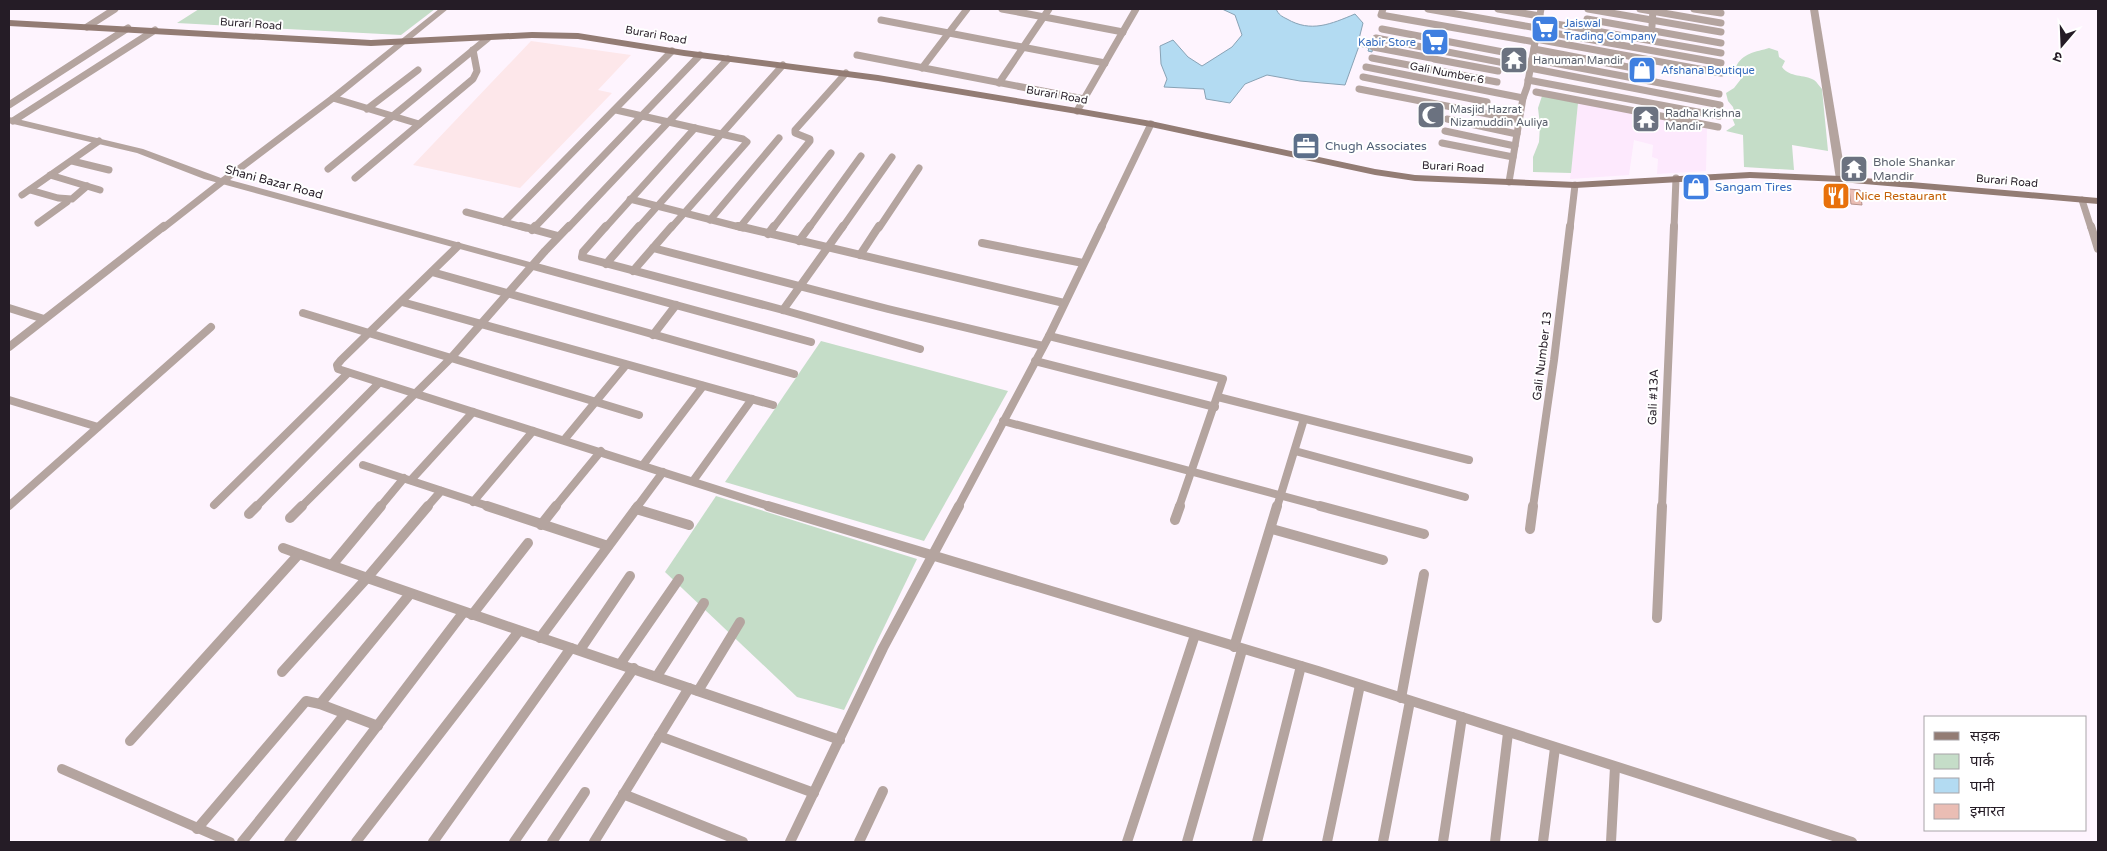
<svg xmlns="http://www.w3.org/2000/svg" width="2107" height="851" viewBox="0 0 2107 851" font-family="'Varela Round','Noto Sans Devanagari',sans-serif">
	<rect width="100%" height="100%" fill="#fef4fe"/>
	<polygon fill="#fde9fd" points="1578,103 1640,115 1640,121 1653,123 1654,117 1707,128 1706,171 1657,174 1658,159 1652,157 1653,145 1634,140 1629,175 1570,179"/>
	<polygon fill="#fde7ea" points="531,41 631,55 598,90 612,93 520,188 413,165"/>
	<g fill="#c5ddc8">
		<polygon points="199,9 435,9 401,35 177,23"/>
		<path d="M1769,48L1778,51L1779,57L1785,61L1782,67C1790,78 1804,74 1814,80C1817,82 1819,86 1822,89L1828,151L1792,145L1794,170L1744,167L1743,135L1726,131L1735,125L1731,115L1734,111L1733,107L1728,101L1726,93L1734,88L1741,79L1736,67C1742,53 1756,52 1769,48Z"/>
		<polygon points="1542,96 1578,103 1571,173 1533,172 1533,157 1539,142 1540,125 1538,108"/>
		<polygon points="821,341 1008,391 924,541 725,482"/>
		<polygon points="716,496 917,559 844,710 797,697 665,572"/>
	</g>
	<path fill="#b3dbf2" stroke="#88a2b5" d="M1222,9H1276C1279,15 1281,16 1287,19C1311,33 1331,24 1355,14L1363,23L1358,43L1369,46L1372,42H1374L1372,52L1368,51L1369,48L1359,46L1345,85L1300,81L1267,75L1245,84L1230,103L1206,99L1204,89L1164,87L1167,79L1161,64L1160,46L1173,40L1188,57L1202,66L1232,47L1242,35L1235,15Z"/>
	<polygon fill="#eabdb4" stroke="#b6928b" points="1849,189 1860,190 1862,205 1851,204"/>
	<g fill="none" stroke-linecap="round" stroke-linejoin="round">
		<g stroke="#b4a49f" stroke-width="7">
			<polyline points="1002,9 1123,32"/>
			<polyline points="1383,9 1381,15 1535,42"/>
			<polyline points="1428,9 1537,28"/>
			<polyline points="1498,9 1540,16"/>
			<polyline points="1588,9 1721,32"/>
			<polyline points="1640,9 1721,23"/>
			<polyline points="1694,9 1721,13"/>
			<polyline points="1587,19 1721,43"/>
			<polyline points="881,20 1105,63"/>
			<polyline points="1539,21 1721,53"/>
			<polyline points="1652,26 1653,9"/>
			<polyline points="87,27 115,9"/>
			<polyline points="1382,29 1503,52"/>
			<polyline points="1537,30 1721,63"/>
			<polyline points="1376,38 1720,105"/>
			<polyline points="1536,39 1721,73"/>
			<polyline points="1373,47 1431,58"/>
			<polyline points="1534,49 1649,71"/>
			<polyline points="857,55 1084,99"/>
			<polyline points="1372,58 1497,82"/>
			<polyline points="1434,59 1498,71"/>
			<polyline points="1532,59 1719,94"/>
			<polyline points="1366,67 1523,98"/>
			<polyline points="922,68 967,9"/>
			<polyline points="1363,77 1487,102"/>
			<polyline points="1528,80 1719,116"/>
			<polyline points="999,83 1049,9"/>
			<polyline points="1359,89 1519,120"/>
			<polyline points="1536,92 1718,127"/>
			<polyline points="333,98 419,124"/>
			<polyline points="9,105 128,28"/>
			<polyline points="367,109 418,70"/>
			<polyline points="616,110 743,139 747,142 671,228"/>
			<polyline points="1077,111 1136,9"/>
			<polyline points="1447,119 1517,134"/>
			<polyline points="13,121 155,30"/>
			<polyline points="1445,131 1515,146"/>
			<polyline points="1442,143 1513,157"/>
			<polyline points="72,161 109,170"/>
			<polyline points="328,169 488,38"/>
			<polyline points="50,175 100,190"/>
			<polyline points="355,178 473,79 477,71 473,50"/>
			<polyline points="1509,182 1523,98 1527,87 1541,9"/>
			<polyline points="30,190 58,198 72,199 87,186"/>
			<polyline points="22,195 99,141"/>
			<polyline points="630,199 743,228"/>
			<polyline points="2082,200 2091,228"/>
			<polyline points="466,212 526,228"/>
			<polyline points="710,220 779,138"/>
			<polyline points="504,222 672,51"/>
			<polyline points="38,223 67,202"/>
			<polyline points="740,227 810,141 810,139 795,133 795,130 846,73"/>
			<polyline points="163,228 223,181"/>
			<polyline points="534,228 700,55"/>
			<polyline points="568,228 728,59"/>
			<polyline points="605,228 695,128"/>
			<polyline points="638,228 783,65"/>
			<polyline points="773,228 831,153"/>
			<polyline points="809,228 861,156"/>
			<polyline points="842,228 892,157"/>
			<polyline points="879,228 919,168"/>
			<polyline points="1101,228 1151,124"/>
			<polyline points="1570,228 1575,185"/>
			<polyline points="1674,228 1676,178"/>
		</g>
		<g stroke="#b4a49f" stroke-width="8">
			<polyline points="521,226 558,236"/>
			<polyline points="606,226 583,252 582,257 783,310 920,349"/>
			<polyline points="738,226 1064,303"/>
			<polyline points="2091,226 2098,249"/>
			<polyline points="532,230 535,226"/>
			<polyline points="768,234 774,226"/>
			<polyline points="799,241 810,226"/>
			<polyline points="982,243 1083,263"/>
			<polyline points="458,246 341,360 337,365 338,369 772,507"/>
			<polyline points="653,248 888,309 1043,346"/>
			<polyline points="860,255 879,226"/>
			<polyline points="606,264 639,226"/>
			<polyline points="533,266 811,342"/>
			<polyline points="633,271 672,226"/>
			<polyline points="432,272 794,374"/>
			<polyline points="402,302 773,405"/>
			<polyline points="9,308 44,319"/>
			<polyline points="783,310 843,226"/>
			<polyline points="303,313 639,415"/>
			<polyline points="653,335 676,305"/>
			<polyline points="1049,336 1223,379 1179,507"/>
			<polyline points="9,347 164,226"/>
			<polyline points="1035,361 1215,407"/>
			<polyline points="1218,397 1469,460"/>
			<polyline points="9,400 98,427"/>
			<polyline points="1003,421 1324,507"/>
			<polyline points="564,440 626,365"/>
			<polyline points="1295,451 1465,497"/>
			<polyline points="363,465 491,507"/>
			<polyline points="643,465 703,386"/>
			<polyline points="411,480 473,412"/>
			<polyline points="693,481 752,399"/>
			<polyline points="473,502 533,431"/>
			<polyline points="214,505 348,373"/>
			<polyline points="9,506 211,327"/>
			<polyline points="256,507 379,383"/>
			<polyline points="301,507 451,358 545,251 569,226"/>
			<polyline points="380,507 404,478"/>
			<polyline points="427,507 441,491"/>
			<polyline points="555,507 601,451"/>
			<polyline points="637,507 663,472"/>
			<polyline points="958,507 1049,336 1102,226"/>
			<polyline points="1277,507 1304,419"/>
			<polyline points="1533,507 1554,360 1570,226"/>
			<polyline points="1662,507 1674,226"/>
		</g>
		<g stroke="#b4a49f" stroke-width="10">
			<polyline points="487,506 608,546"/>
			<polyline points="768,506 1318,671 1852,842"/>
			<polyline points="1320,506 1424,534"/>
			<polyline points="636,509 689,525"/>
			<polyline points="249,514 257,506"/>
			<polyline points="290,518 302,506"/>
			<polyline points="1175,520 1180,506"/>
			<polyline points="541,525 556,506"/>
			<polyline points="1272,529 1383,560"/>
			<polyline points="1530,529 1533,506"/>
			<path d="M283,548C468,615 655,675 840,740"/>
			<polyline points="332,565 381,506"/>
			<polyline points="472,615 528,543"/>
			<polyline points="1657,618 1662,506"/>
			<polyline points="540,638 638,506"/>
			<polyline points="1234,647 1277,506"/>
			<polyline points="580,650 630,576"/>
			<polyline points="621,663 679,579"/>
			<polyline points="282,672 367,578 428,506"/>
			<polyline points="657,676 704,603"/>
			<polyline points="698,691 740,622"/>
			<polyline points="1401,698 1424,574"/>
			<polyline points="320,704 410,594"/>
			<polyline points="659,736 814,793"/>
			<polyline points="130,741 299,554"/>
			<polyline points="62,769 230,842"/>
			<polyline points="623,794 743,842"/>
			<polyline points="197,829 306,701 320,704 378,726"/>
			<polyline points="242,842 345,714"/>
			<polyline points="289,842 463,613"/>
			<polyline points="356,842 519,631"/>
			<polyline points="433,842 571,648"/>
			<polyline points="514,842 634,668"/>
			<polyline points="552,842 585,792"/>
			<polyline points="594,842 689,688"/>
			<polyline points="790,842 883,648 959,506"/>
			<polyline points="859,842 883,791"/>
			<polyline points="1127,842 1195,635"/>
			<polyline points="1187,842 1242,650"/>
			<polyline points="1257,842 1301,666"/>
			<polyline points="1327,842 1360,685"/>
			<polyline points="1383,842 1410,701"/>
			<polyline points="1443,842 1462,717"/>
			<polyline points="1495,842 1508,733"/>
			<polyline points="1543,842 1555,748"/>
			<polyline points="1611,842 1615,767"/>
		</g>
		<g fill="#b4a49f" fill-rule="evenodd">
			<polygon points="439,9 448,9 336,100 230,180 537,264 538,266 537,268 533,269 204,179 137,153 9,123 9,117 143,149 221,178 330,96"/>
			<polygon points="1810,9 1818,9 1846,179 1841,182 1836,179"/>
		</g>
		<polygon fill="#937c74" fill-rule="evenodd" points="9,20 371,40 532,32 578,33 684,50 878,75 1077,108 1151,121 1375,169 1415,175 1575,182 1750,172 1841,176 2098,198 2098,204 1841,182 1750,178 1575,188 1415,181 1375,175 1151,127 1077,114 878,81 684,56 578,39 532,38 371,46 9,26"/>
	</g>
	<defs>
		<symbol id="supermarket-square" viewBox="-11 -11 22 22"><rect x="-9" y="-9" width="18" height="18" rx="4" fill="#3f7fe0" stroke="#fff"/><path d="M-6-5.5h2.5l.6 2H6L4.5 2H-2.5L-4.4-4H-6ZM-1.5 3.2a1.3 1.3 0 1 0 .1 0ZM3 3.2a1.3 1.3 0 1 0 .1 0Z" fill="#fff"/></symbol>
		<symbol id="temple-square" viewBox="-11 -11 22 22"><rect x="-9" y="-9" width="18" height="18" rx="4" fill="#6b7280" stroke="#fff"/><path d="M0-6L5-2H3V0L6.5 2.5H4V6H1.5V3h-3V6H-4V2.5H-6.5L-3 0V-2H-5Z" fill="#fff"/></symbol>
		<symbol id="shop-square" viewBox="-11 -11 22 22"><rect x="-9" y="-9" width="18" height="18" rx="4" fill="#3f7fe0" stroke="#fff"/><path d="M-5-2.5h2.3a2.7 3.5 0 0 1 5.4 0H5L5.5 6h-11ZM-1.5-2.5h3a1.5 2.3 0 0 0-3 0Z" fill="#fff"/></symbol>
		<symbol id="mosque-square" viewBox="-11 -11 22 22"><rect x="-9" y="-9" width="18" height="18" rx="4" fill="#6b7280" stroke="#fff"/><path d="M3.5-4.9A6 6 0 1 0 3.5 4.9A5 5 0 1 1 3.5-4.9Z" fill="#fff"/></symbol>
		<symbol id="office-square" viewBox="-11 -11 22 22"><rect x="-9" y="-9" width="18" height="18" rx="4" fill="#5c6f8a" stroke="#fff"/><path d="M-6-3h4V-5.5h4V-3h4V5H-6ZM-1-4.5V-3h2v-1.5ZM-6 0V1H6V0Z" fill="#fff"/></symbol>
		<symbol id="restaurant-square" viewBox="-11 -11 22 22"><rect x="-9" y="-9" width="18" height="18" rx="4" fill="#e8710a" stroke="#fff"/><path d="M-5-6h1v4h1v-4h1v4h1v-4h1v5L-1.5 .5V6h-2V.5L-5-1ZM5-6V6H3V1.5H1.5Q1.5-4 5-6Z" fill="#fff"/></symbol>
	</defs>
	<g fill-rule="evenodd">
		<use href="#supermarket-square" x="1529" y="13" width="32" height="32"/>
		<use href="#supermarket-square" x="1419" y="26" width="32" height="32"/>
		<use href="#temple-square" x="1498" y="44" width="32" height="32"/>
		<use href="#shop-square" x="1626" y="54" width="32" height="32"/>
		<use href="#mosque-square" x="1415" y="99" width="32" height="32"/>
		<use href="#temple-square" x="1630" y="103" width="32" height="32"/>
		<use href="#office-square" x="1290" y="130" width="32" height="32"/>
		<use href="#temple-square" x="1838" y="153" width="32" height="32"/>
		<use href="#shop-square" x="1680" y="171" width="32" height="32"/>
		<use href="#restaurant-square" x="1820" y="180" width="32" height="32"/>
	</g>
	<g text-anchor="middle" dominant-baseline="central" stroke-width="4" stroke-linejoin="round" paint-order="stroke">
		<g font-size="11" fill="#366cbe" stroke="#fff" text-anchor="start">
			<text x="1564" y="23">Jaiswal<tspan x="1564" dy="13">Trading Company</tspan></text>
			<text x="1416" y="42" text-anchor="end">Kabir Store</text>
			<text x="1661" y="70">Afshana Boutique</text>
		</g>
		<g font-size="11" fill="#251c26" stroke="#fff">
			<text transform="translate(251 24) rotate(4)">Burari Road</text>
			<text transform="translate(656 35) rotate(10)">Burari Road</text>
			<text transform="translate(1447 73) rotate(11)">Gali Number 6</text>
			<text transform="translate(1057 95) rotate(10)">Burari Road</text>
			<text transform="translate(1453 167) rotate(3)">Burari Road</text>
			<text transform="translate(2007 181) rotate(5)">Burari Road</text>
		</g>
		<g font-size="11" fill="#5b616d" stroke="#fff" text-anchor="start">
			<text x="1533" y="60">Hanuman Mandir</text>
			<text x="1450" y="109">Masjid Hazrat<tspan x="1450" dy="13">Nizamuddin Auliya</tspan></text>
			<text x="1665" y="113">Radha Krishna<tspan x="1665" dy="13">Mandir</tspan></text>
		</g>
		<g font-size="12" fill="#4e5e75" stroke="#fff" text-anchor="start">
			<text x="1325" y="146">Chugh Associates</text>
		</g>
		<g font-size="12" fill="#5b616d" stroke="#fff" text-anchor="start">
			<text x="1873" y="162">Bhole Shankar<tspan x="1873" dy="14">Mandir</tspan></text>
		</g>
		<g font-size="12" fill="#251c26" stroke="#fff">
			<text transform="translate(274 182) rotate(15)">Shani Bazar Road</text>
			<text transform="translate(1542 356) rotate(-83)">Gali Number 13</text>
			<text transform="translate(1653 397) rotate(-88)">Gali #13A</text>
		</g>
		<g font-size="12" fill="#366cbe" stroke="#fff" text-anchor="start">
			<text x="1715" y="187">Sangam Tires</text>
		</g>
		<g font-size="12" fill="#c56008" stroke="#fff" text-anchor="start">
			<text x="1855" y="196">Nice Restaurant</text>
		</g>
	</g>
	<rect width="2107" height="851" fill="none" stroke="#251c26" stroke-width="20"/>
	<rect x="1924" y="716" width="162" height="115" fill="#ffffff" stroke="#a8a4a8"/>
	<rect x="1934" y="732" width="25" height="8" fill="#937c74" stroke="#a8a4a8"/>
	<text x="1970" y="741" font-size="15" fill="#251c26">सड़क</text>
	<rect x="1934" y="754" width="25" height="15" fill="#c5ddc8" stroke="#a8a4a8"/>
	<text x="1970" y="766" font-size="15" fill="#251c26">पार्क</text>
	<rect x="1934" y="778" width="25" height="15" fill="#b3dbf2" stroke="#a8a4a8"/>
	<text x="1970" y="791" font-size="15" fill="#251c26">पानी</text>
	<rect x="1934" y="804" width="25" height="15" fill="#eabdb4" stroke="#a8a4a8"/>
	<text x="1970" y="816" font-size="15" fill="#251c26">इमारत</text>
	<g transform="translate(2062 45) rotate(199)" stroke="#ffffff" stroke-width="4" paint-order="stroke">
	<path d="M0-4L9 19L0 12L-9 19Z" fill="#251c26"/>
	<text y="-8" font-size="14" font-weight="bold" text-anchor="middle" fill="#251c26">उ</text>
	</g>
</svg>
